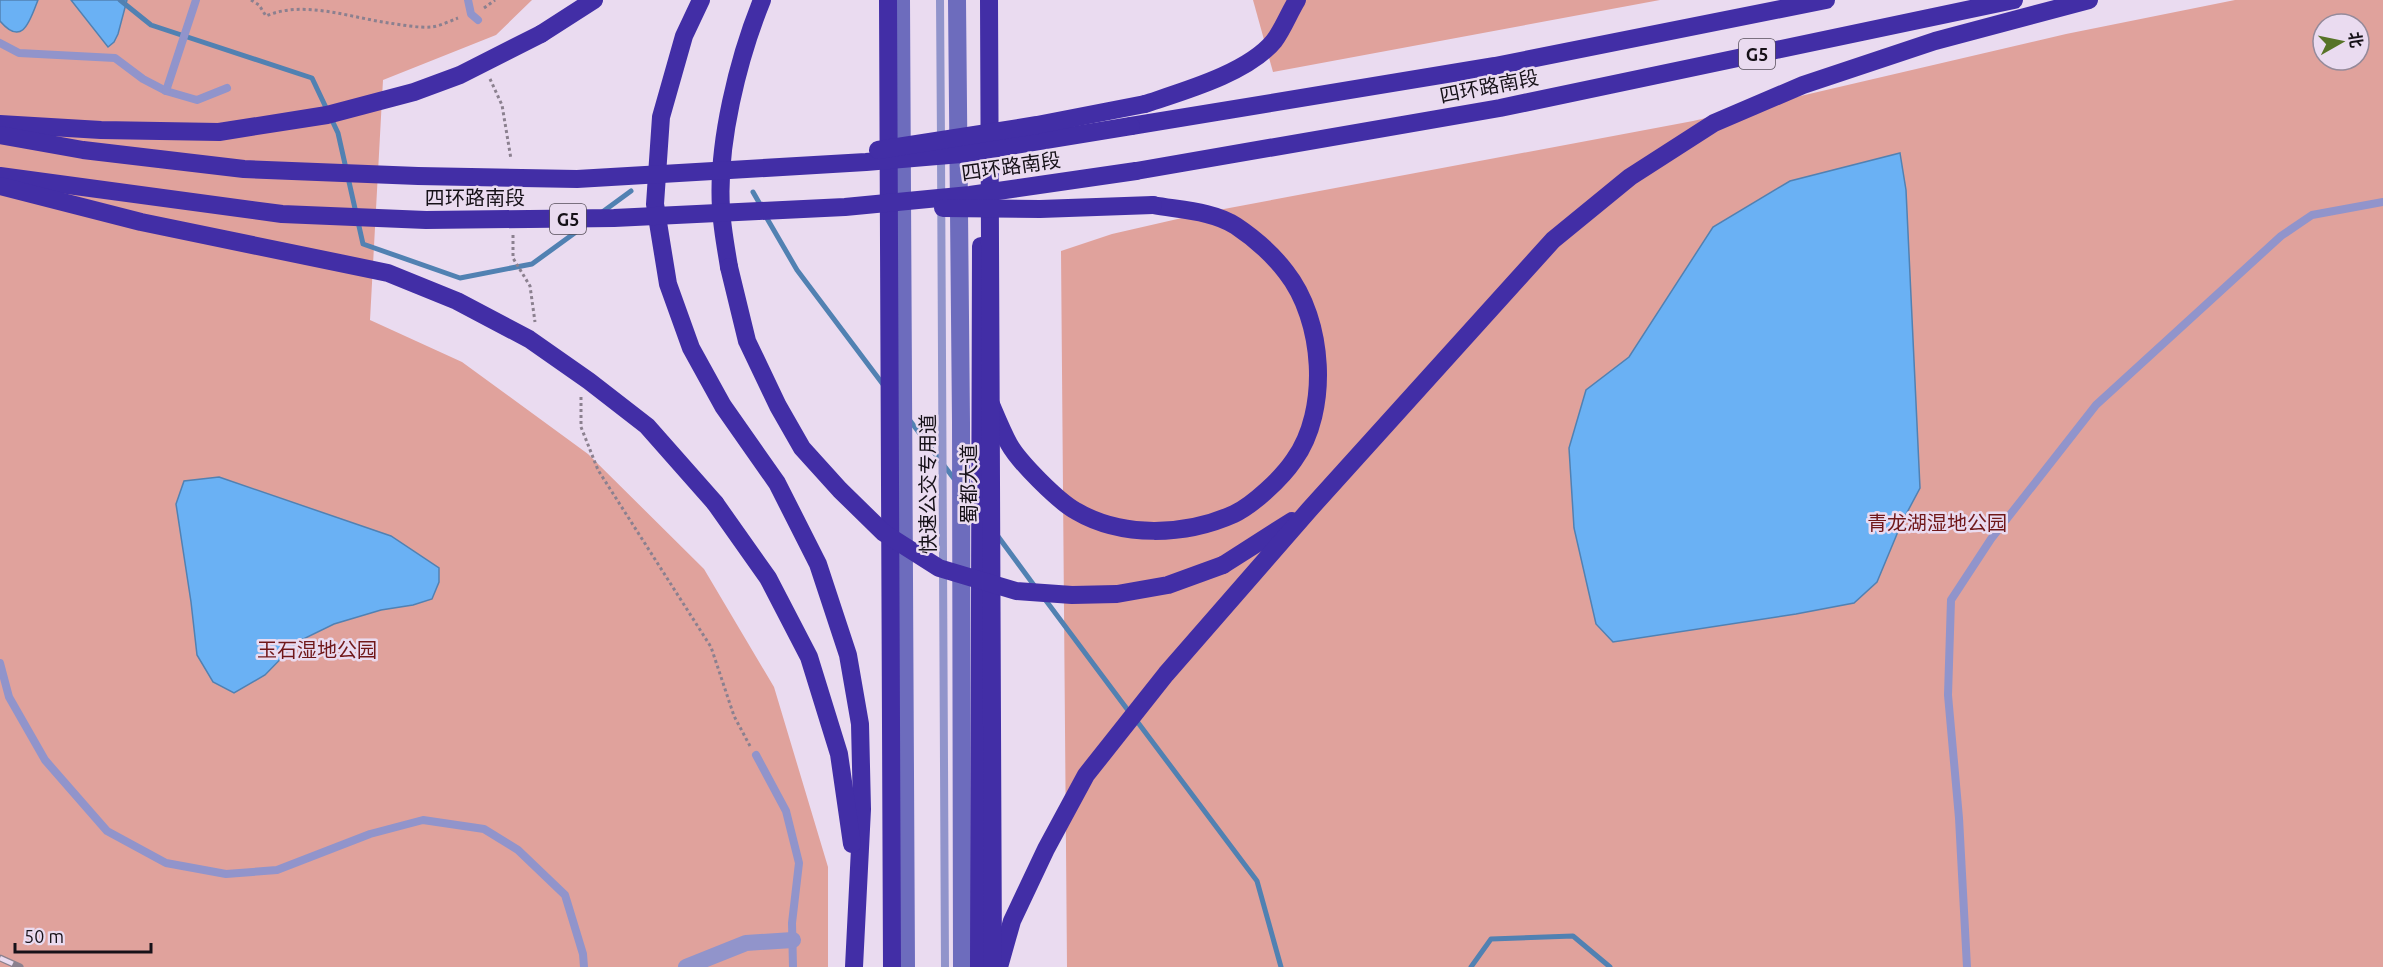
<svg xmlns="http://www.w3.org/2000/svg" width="2383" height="967" viewBox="0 0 2383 967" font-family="Ubuntu,'Noto Sans SC',sans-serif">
	<rect width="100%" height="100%" fill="#eadbf0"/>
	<g fill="#e0a29c" fill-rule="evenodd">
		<polygon points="0,0 532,0 496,35 383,80 370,320 462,362 588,454 704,569 774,687 828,867 828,967 0,967"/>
		<polygon points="1253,0 1660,0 1273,72"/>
		<path d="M2235,0H2383V967H1067L1061,251L1112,234L1208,212L1693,121L2066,34ZM2323,24H2359V60H2323Z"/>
	</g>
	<g fill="#6ab1f4" stroke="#5181b2" stroke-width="1.5">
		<path d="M0,0H38C30,20 23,48 0,21Z"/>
		<polygon points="71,0 127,0 118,34 114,42 108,47"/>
		<polygon points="1900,153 1906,190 1920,488 1902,522 1877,582 1854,603 1796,614 1613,642 1596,624 1574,528 1569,448 1586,390 1629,357 1713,227 1790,181"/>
		<polygon points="219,477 391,536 439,568 439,582 432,599 413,605 381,610 334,624 297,642 265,675 234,693 213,682 197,655 191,602 176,504 184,481"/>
	</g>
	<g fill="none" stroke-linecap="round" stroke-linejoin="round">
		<g stroke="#5181b2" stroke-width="5">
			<polyline points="120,0 151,25 312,78 338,133 363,244 460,278 532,264 587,224"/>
			<polyline points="753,192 761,206"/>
			<polyline points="601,213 631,191"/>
			<polyline points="765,215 797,270 885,387"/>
			<polyline points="908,418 955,480"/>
			<polyline points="997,535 1036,588"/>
			<polyline points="1044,598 1130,713"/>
			<polyline points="1136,720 1257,881 1281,967"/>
			<polyline points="1471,967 1491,939 1573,936 1610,967"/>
		</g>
		<g stroke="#8b808f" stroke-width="3" stroke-dasharray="3 3" stroke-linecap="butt">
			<path d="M251,0L259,5L266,16C303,0 348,17 389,23C402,25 419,28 432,27C440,26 450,21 458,18"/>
			<polyline points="484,8 495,0"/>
			<polyline points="490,79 502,105 511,159"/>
			<polyline points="513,235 513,258 530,286 535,322"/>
			<polyline points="581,397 581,427 598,470 711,647 734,716 750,746"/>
		</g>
		<g stroke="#9194cb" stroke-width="8">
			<polyline points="468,0 471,14 478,20"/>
			<polyline points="0,43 19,53 115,58 143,79 166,91 197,100 227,88"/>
			<polyline points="166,91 196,0"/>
			<polyline points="0,663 9,697 45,760 107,831 166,863 226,874 277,870 370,834 423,820 484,829 518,850 565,895 583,954 584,967"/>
			<polyline points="756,755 786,811 799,863 792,923 793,967"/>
			<polyline points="1967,967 1959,818 1948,695 1951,600 1991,539 2096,405 2281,236 2312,215 2383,202"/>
		</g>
		<polyline stroke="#9194cb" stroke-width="16" points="686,967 746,943 793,940"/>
		<g stroke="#6d6cbd" stroke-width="18">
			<polyline points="901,0 906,967"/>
			<polyline points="957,0 961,422 962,967"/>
		</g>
		<g stroke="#422ea6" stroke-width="18">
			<polyline points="701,0 684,36 661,117 655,204 668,284 691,348 723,406 777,483 818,564 848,655 860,724 862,809 854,967"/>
			<polyline points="541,34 594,0"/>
			<path d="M1145,104C1184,91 1248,73 1274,41C1283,29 1289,13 1297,0"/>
			<polyline points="1131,126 1495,66 1826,0"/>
			<polyline points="1136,171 1500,108 2014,0"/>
			<path d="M729,267C726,248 722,228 721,208C717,144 738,59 762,0"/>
			<path d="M990,402C996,416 1002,431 1009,444C1019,462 1058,501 1076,511C1122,538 1185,536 1234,514C1253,505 1282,478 1294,460C1330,410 1324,320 1286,272C1273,255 1254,238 1236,226C1213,211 1180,210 1153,205"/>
			<polyline points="715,503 768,578 809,657 839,754 852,844"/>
			<polyline points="1223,565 1292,521"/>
			<polyline points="979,967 981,246"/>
			<polyline points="999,967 1012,921 1046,849 1086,775 1166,674 1309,510 1553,240 1630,177 1714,123 1803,85 1935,41 2089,0"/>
		</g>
		<defs>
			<polyline id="rail" points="0,958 20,967"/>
		</defs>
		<use href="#rail" stroke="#8a808e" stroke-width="7"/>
		<use href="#rail" stroke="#eadbf0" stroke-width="4.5" stroke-dasharray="14" stroke-linecap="butt"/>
		<g stroke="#9194cb" stroke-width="8">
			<polyline points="940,0 941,141"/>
			<polyline points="941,153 945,967"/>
		</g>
		<g stroke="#422ea6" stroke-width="18">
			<polyline points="888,0 892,967"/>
			<polyline points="989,0 993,967"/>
			<polyline points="0,124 101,130 219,132 327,115 414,92 460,75 541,34"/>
			<polyline points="0,135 83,150 244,169 418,176 577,179 866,162 961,154 1131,126"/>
			<polyline points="878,150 1037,125 1145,104"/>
			<polyline points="0,176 282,214 426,220 614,218 845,207 970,195 1136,171"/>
			<polyline points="0,186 141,222 388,273 457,301 529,339 589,381 647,426 715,503"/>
			<polyline points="943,208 1040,209 1153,205"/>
			<polyline points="729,267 747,341 778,406 802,448 840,490 884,533 939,568 1016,591 1072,595 1117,594 1168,585 1223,565"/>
		</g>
	</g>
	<g text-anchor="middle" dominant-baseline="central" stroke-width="5" stroke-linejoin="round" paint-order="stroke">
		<g fill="#eadbf0" stroke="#564e59" stroke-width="1.5">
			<rect x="1739" y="39" width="36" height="30" rx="4.5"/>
			<rect x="550" y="204" width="36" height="30" rx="4.5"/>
		</g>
		<g font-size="18" font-weight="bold" fill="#161118">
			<text x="1757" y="54">G5</text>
			<text x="568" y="219">G5</text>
		</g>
		<g font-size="20" fill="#161118" stroke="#eadbf0">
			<text transform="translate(1489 86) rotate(-11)">四环路南段</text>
			<text transform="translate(1011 166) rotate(-8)">四环路南段</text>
			<text x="475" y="197">四环路南段</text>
			<text transform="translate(927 484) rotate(-90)">快速公交专用道</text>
			<text transform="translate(968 484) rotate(-90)">蜀都大道</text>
		</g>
		<g font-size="20" fill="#70181a" stroke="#eadbf0">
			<text x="1937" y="522">青龙湖湿地公园</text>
			<text x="317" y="649">玉石湿地公园</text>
		</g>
	</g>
	<g transform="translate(2341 42) rotate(81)"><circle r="28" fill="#eadbf0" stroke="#958a9a" stroke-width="1.5"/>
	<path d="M0-4.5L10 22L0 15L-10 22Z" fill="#577327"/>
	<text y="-9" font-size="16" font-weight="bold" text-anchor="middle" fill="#161118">北</text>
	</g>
	<path d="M15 943v9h136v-9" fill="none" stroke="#161118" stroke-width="3"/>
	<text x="24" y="943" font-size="18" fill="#161118" stroke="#eadbf0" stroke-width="4.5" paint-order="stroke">50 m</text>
</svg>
